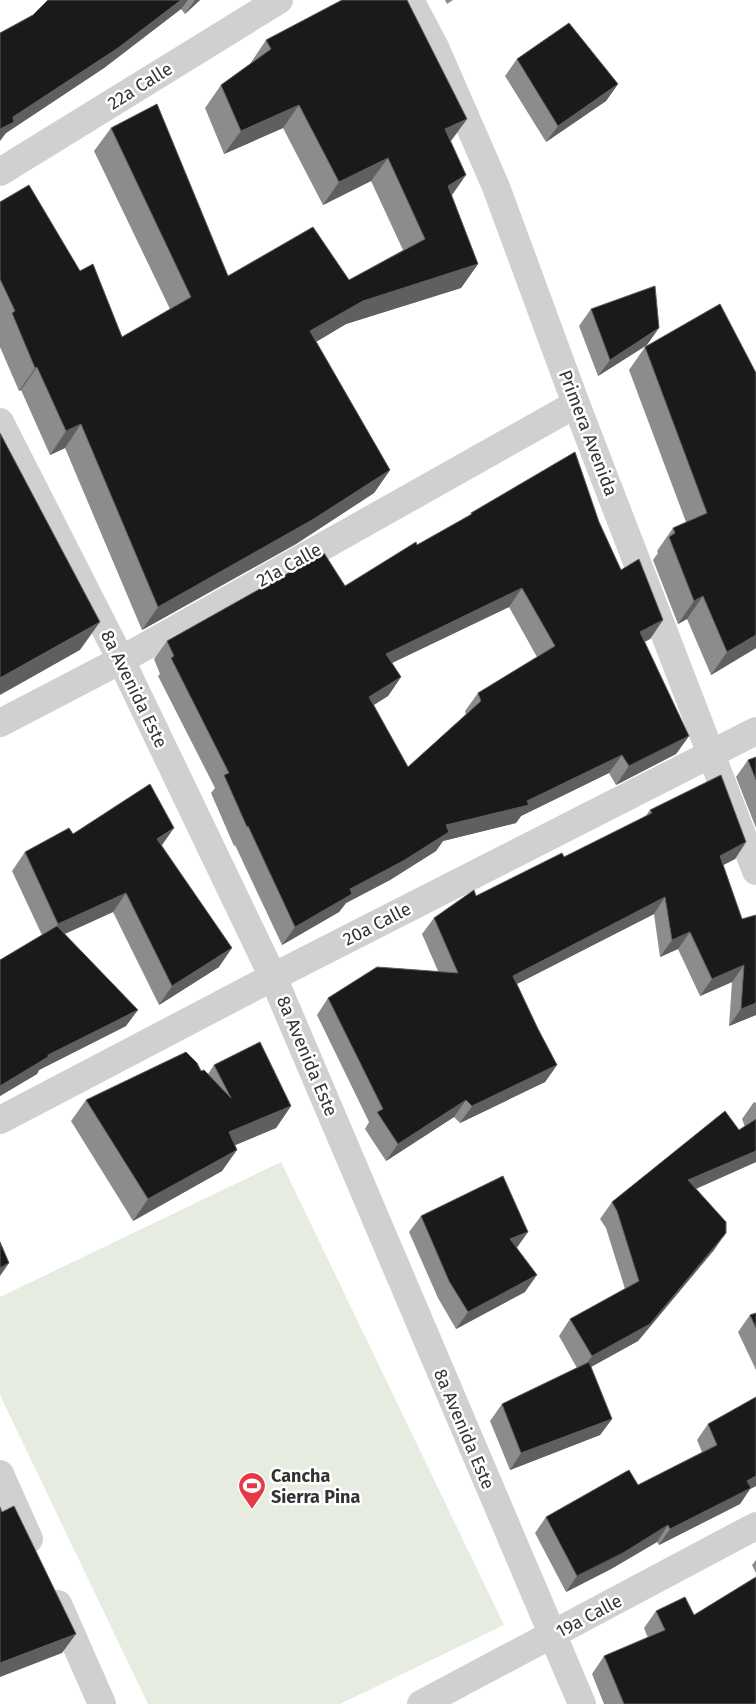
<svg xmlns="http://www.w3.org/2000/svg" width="756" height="1704" viewBox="0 0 756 1704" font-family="'Fira Sans',sans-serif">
	<rect width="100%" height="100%" fill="#fff"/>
	<polygon fill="#e6ecdf" points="281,1162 504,1625 340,1704 148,1704 0,1395 0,1297"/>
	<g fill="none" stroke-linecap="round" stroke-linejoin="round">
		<g stroke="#d0d0d0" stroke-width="28">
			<polyline points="410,0 435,47 496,187 576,404 756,871"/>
			<polyline points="0,172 279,0"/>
			<polyline points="0,422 121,660 273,977 582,1704"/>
			<polyline points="0,723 121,660 576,404"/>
			<polyline points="0,1120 273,977 756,731"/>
			<polyline points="0,1474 29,1539"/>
			<polyline points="58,1604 102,1704"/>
			<polyline points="421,1704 756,1526"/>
		</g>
	</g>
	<g fill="#8c8c8c" fill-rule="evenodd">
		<polygon points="48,0 200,0 185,14 181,9 104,68 6,133 33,15"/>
		<polygon points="445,0 453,0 447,4"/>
		<polygon points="266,40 467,119 451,141 451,195 478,264 461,288 346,324 316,342 390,470 374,493 296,544 142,630 65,448 50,455 21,390 19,391 0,347 0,202 80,271 122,337 170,309 94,151 111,128 228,276 349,280 403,250 371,181 323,205 283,128 224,154 205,108 221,85 250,64"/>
		<polygon points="517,59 618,84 606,101 546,142 505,76"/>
		<polygon points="720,304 756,648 711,675 687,619 678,624 653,560 658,553 657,551 673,528 686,522 629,370 645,347"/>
		<polygon points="591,309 647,345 598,376 579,326"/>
		<path d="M471,513L599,522L621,570L663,620L650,639L644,642L689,736L676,754L616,785L609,773L521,816L516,823L443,841L436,851L390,880L346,903L339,912L282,945L235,845L234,846L211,793L215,788L158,676L160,674L154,659L167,641L345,586L417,545L469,516ZM509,607L537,657L478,693L465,711L466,715L408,767L374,705L388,696L401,677L392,663Z"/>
		<polygon points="756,757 756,828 736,777 748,760"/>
		<polygon points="650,810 746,842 735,859 723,865 742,919 756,915 756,1015 729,1026 732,982 700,996 678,949 660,957 654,914 517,984 538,1029 557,1065 545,1082 460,1123 454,1117 386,1161 365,1129 369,1122 317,1015 328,998 438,971 422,934 434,918 476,896 564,857 645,817"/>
		<polygon points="73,834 162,846 219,967 159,1005 113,912 64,934 126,1026 39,1070 37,1074 0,1096 0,960 42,935 12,871 25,852"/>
		<polygon points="214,1065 291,1106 276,1128 235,1145 222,1171 133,1221 71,1121 86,1100 201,1071 208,1074"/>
		<polygon points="754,1102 756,1103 756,1162 696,1189 714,1250 638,1341 591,1367 612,1419 600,1435 510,1470 490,1421 502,1404 577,1368 559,1336 570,1319 625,1289 606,1228 600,1219 612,1202 745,1127 742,1119"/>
		<polygon points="421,1216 517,1248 525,1292 456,1329 438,1298 409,1232"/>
		<polygon points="756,1313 756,1370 738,1332 750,1315"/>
		<polygon points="708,1424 756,1486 750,1489 740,1504 659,1545 657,1542 611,1569 566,1592 535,1533 546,1517 638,1485 702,1452 697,1440"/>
		<polygon points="756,1560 756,1573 752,1565"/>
		<polygon points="656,1611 694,1615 756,1704 604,1704 592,1674 604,1656 648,1638 644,1628"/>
	</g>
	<g fill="#5f5f5f">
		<polygon points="181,0 188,0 181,9 104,68 6,133 0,141 0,129 13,117"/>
		<polygon points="195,0 200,0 185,14"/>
		<polygon points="618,84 606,101 546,142 558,126"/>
		<polygon points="299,105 283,128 224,154 241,131"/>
		<polygon points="467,119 450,142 445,129"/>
		<polygon points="388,158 371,181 323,205 339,182"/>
		<polygon points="466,175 450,198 448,186"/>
		<polygon points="478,264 461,288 346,324 294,355 310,331 363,301"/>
		<polygon points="659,328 647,345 598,376 610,360"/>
		<polygon points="37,367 21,390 19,391 35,368"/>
		<polygon points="81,424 65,448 50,455 66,431"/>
		<polygon points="390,470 374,493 296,544 142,630 158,607"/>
		<polygon points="522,588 509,607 373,672 386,654"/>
		<polygon points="703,596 687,619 678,624 694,601"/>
		<polygon points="663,620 650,639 627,651 640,632"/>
		<polygon points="100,622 80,650 0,695 0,678"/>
		<polygon points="756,635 756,648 711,675 727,652"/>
		<polygon points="401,677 388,696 356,716 369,697"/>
		<polygon points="689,736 676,754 616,785 629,766"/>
		<polygon points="622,755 609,773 521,816 516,823 443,841 436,851 390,880 346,903 339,912 282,945 295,927 350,889 446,825 527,801"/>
		<polygon points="174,828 160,848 157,839"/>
		<polygon points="746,842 735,859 708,873 720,856"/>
		<polygon points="126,893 113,912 45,943 58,924"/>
		<polygon points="665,897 654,914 501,992 513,976"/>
		<polygon points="690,932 678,949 660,957 672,940"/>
		<polygon points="232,948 219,967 159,1005 172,986"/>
		<polygon points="744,965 732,982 700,996 712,979"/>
		<polygon points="756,1003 756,1015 729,1026 741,1009"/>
		<polygon points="138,1010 126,1026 39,1070 37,1074 0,1096 0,1086 48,1055"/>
		<polygon points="557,1065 545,1082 460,1123 472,1106"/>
		<polygon points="466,1100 454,1117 386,1161 398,1144"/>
		<polygon points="291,1106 276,1128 214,1154 229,1132"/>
		<polygon points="237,1150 222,1171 133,1221 148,1199"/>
		<polygon points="756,1151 756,1162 677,1197 688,1180"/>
		<polygon points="528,1232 516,1249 510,1239"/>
		<polygon points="726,1233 714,1250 638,1341 580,1373 592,1356"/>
		<polygon points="9,1263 0,1276 0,1268"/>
		<polygon points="537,1275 525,1292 456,1329 468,1312"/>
		<polygon points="612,1419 600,1435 510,1470 521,1453"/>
		<polygon points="756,1476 756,1486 750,1489 740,1504 659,1545 670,1529"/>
		<polygon points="668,1525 657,1542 611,1569 566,1592 577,1576"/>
		<polygon points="76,1634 62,1653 0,1677 0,1663"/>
	</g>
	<g fill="#1a1a1a" stroke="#5f5f5f" fill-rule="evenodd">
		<polygon points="48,0 181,0 118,48 13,117 14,122 0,129 0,33 33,15"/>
		<polygon points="342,0 407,0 467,119 445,129 466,175 448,186 478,264 363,301 310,331 390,470 312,520 158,607 81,424 66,431 37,367 35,368 12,313 15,311 0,279 0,202 29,185 80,271 93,264 122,337 191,297 111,128 157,104 228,276 313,227 349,280 425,239 388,158 339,182 299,105 241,131 221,85 271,49 266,40"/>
		<polygon points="569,23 618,84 558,126 517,59"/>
		<polygon points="655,286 659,328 610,360 591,309"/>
		<polygon points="720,304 756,373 756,635 727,652 703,596 694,601 669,537 675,533 673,528 707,513 645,347"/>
		<polygon points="0,433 100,622 0,678"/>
		<path d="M575,452L599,522L621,570L639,559L663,620L640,632L689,736L629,766L622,755L527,801L529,805L446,825L449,832L403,861L350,889L352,894L295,927L248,826L247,827L224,775L229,773L171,658L174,656L167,641L324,553L345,586L416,542L417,545L472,514L471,513ZM522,588L555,646L478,693L481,701L408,767L369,697L401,677L386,654Z"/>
		<polygon points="756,757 756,780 748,760"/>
		<polygon points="721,775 746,842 720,856 742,919 756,915 756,1003 741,1009 744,965 712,979 690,932 672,940 665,897 513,976 538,1029 557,1065 472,1106 466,1100 398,1144 377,1112 383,1109 328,998 377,967 458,973 434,918 474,890 476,896 562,853 564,857 652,813 650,810"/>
		<polygon points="150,784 174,828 157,839 232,948 172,986 126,893 58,924 25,852 69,828 73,834"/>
		<polygon points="57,926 138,1010 48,1055 48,1057 0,1086 0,960"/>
		<polygon points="260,1042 291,1106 229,1132 237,1150 148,1199 86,1100 186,1052 197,1063 201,1071 204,1070 231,1098 214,1065"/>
		<polygon points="725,1111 739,1130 756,1119 756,1151 688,1180 726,1222 726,1233 650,1324 592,1356 570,1319 639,1281 617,1211 612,1202"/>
		<polygon points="503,1176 528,1232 510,1239 537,1275 468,1312 449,1281 421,1216"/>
		<polygon points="0,1242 9,1263 0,1268"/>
		<polygon points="756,1313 756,1328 750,1315"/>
		<polygon points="589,1362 612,1419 521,1453 502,1404"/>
		<polygon points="756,1397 756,1476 747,1481 751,1488 670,1529 668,1525 623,1553 577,1576 546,1517 629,1470 638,1485 717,1445 708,1424"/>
		<polygon points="14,1506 76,1634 0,1663 0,1507 2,1512"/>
		<polygon points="756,1577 756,1704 624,1704 604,1656 665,1630 656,1611 685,1597 694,1615"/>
	</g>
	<defs>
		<symbol id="stadium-pin" viewBox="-11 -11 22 30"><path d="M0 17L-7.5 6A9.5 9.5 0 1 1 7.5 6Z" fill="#e63946" stroke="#fff"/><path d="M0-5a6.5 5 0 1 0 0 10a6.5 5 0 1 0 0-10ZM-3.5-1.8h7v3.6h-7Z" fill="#fff"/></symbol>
	</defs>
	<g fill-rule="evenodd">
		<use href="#stadium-pin" x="236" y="1470" width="32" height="43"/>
	</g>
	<g text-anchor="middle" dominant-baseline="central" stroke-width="5" stroke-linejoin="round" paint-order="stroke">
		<g font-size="18" fill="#333" stroke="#fff">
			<text transform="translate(140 86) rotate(-32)">22a Calle</text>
			<text transform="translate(588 433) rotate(69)">Primera Avenida</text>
			<text transform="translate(289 565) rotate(-29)">21a Calle</text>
			<text transform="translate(134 689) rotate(64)">8a Avenida Este</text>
			<text transform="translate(377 924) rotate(-27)">20a Calle</text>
			<text transform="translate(307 1056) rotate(67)">8a Avenida Este</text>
			<text transform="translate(464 1429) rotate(67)">8a Avenida Este</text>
			<text transform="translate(589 1616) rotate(-28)">19a Calle</text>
		</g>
		<g font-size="18" font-weight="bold" fill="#333" stroke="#fff" text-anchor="start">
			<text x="271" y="1476">Cancha<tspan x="271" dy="21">Sierra Pina</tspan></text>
		</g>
	</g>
</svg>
